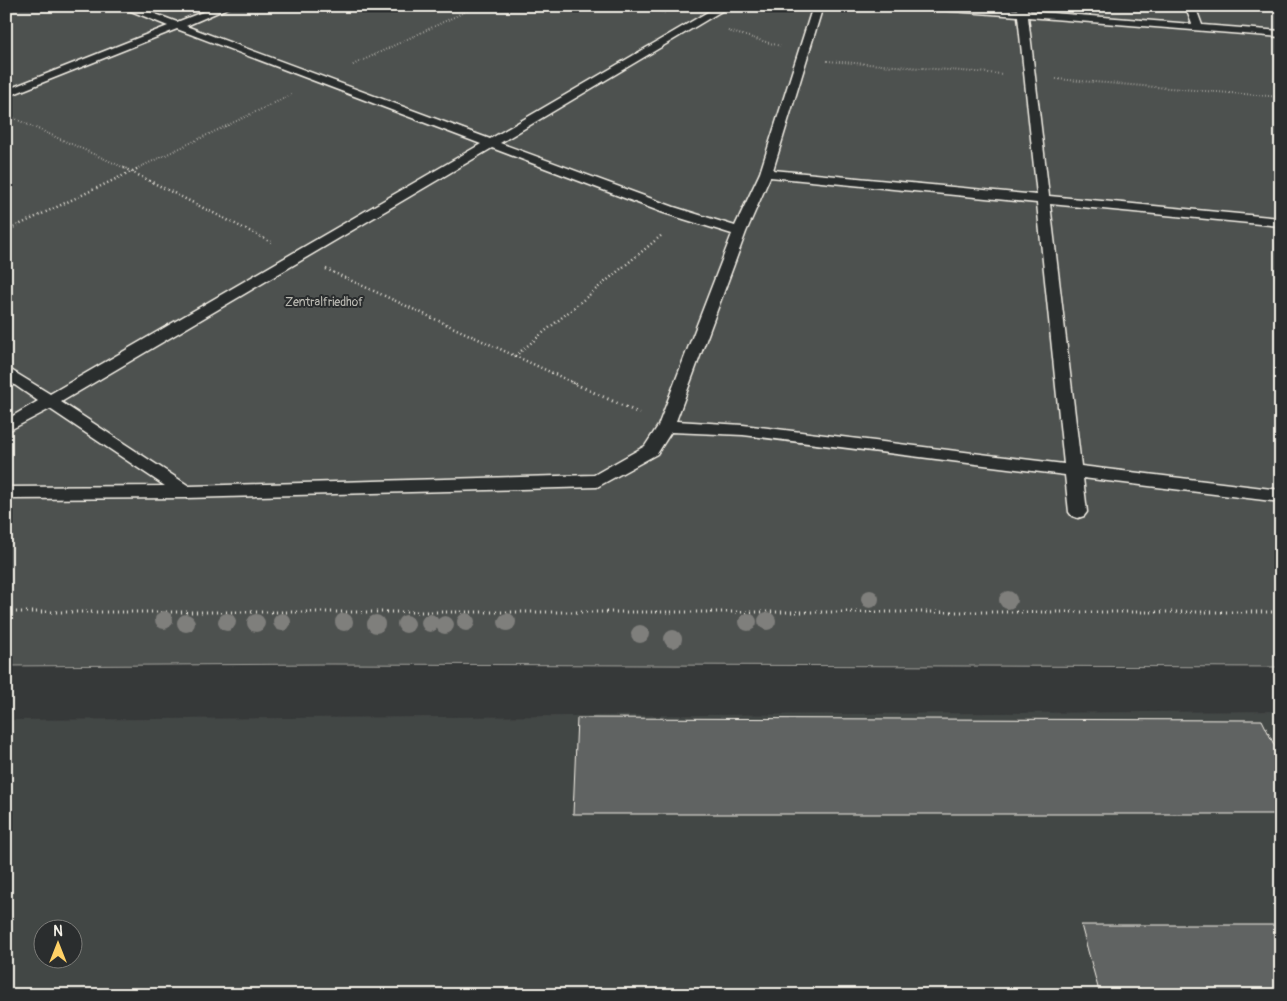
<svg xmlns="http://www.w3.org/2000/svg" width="1287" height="1001" viewBox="0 0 1287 1001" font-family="Pangolin,sans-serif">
	<rect width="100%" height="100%" fill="#363939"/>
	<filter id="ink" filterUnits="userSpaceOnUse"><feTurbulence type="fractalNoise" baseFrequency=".02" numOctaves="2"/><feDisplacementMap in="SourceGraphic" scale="10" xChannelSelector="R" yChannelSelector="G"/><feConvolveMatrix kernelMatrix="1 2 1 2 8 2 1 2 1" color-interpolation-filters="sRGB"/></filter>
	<g filter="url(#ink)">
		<path fill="#434645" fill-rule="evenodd" d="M1281,711V995H6V720ZM42,928H72V958H42Z"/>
		<polygon fill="#4e514f" stroke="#a1a19c" points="6,6 1281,6 1281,667 323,664 6,666"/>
		<g fill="#616362" stroke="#f4f1e8">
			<polygon points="577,718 1262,720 1281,759 1281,814 573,814"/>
			<polygon points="1081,925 1281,925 1281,995 1100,995"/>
		</g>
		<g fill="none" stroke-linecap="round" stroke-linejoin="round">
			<defs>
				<path id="lane" d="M119,6H134L177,22L218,6H232L186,26L490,139L718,6H730L500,143L674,207L735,226L760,173L813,6H823L773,170L1037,195L1018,16L926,9L921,6H967L1018,10L1017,6H1027V11L1192,24L1185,6H1195L1202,25L1281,31V37L1028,17L1049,196L1281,218V226L1050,204L1081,466L1281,490V502L1083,478L1087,512L1084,516L1078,518L1072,516L1069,512L1065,475L743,435L671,432L657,454L597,487L186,498L6,499V487L165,486L50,409L6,432V420L38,401L6,379V367L50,394L481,144L177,29L6,97V90L168,26ZM492,148L664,213L732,234L658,426L645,446L594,475L189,486L61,402ZM770,177L1037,203L1064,464L743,425L676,421L746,232Z"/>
			</defs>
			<use href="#lane" stroke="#f4f1e8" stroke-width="3"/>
			<g stroke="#f4f1e8" stroke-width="2" stroke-dasharray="0.5 2.5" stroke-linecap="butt">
				<polyline points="641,6 665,13"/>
				<polyline points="728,31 780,46"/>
				<polyline points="827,61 1003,74"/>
				<polyline points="353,65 477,6"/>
				<polyline points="1056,79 1281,97"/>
				<polyline points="11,117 127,169"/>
				<polyline points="136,169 291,95"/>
			</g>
			<g stroke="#f4f1e8" stroke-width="2.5" stroke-dasharray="1 3" stroke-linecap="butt">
				<polyline points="124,168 271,242"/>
				<polyline points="6,231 139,168"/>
				<polyline points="326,269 574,383"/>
				<polyline points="515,356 662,235"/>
			</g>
			<g stroke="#f4f1e8" stroke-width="3" stroke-dasharray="1 4" stroke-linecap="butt">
				<polyline points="571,382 641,414"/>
				<polyline points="6,612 1281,612"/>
			</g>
			<use href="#lane" fill="#2a2d2e" fill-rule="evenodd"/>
		</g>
		<g fill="#7f7f7c">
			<circle cx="870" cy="599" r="9"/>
			<circle cx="1008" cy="600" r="9"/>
			<circle cx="164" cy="620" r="9"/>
			<circle cx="767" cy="621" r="9"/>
			<circle cx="227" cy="622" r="9"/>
			<circle cx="282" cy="622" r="9"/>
			<circle cx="344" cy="622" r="9"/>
			<circle cx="466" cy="622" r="9"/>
			<circle cx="507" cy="622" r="9"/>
			<circle cx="748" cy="622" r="9"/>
			<circle cx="186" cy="623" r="9"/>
			<circle cx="256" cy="623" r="9"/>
			<circle cx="430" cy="623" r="9"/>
			<circle cx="376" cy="624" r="9"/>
			<circle cx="406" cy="624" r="9"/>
			<circle cx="445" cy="625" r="9"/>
			<circle cx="640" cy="634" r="9"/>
			<circle cx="673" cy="639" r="9"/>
		</g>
	</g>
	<g text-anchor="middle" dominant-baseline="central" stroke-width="4" stroke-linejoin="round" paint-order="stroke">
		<g font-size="12" fill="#bab9b2" stroke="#2a2d2e">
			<text x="324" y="302">Zentralfriedhof</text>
		</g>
	</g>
	<rect width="1287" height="1001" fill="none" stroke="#2a2d2e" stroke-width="25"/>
	<rect x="12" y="12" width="1262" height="976" fill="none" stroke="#f4f1e8" stroke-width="2" filter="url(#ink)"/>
	<g transform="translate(58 944)"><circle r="24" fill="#2a2d2e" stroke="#7b7b78"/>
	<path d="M0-4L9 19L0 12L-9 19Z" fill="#ffd166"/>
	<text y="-8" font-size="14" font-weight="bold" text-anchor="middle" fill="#f4f1e8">N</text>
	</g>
</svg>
